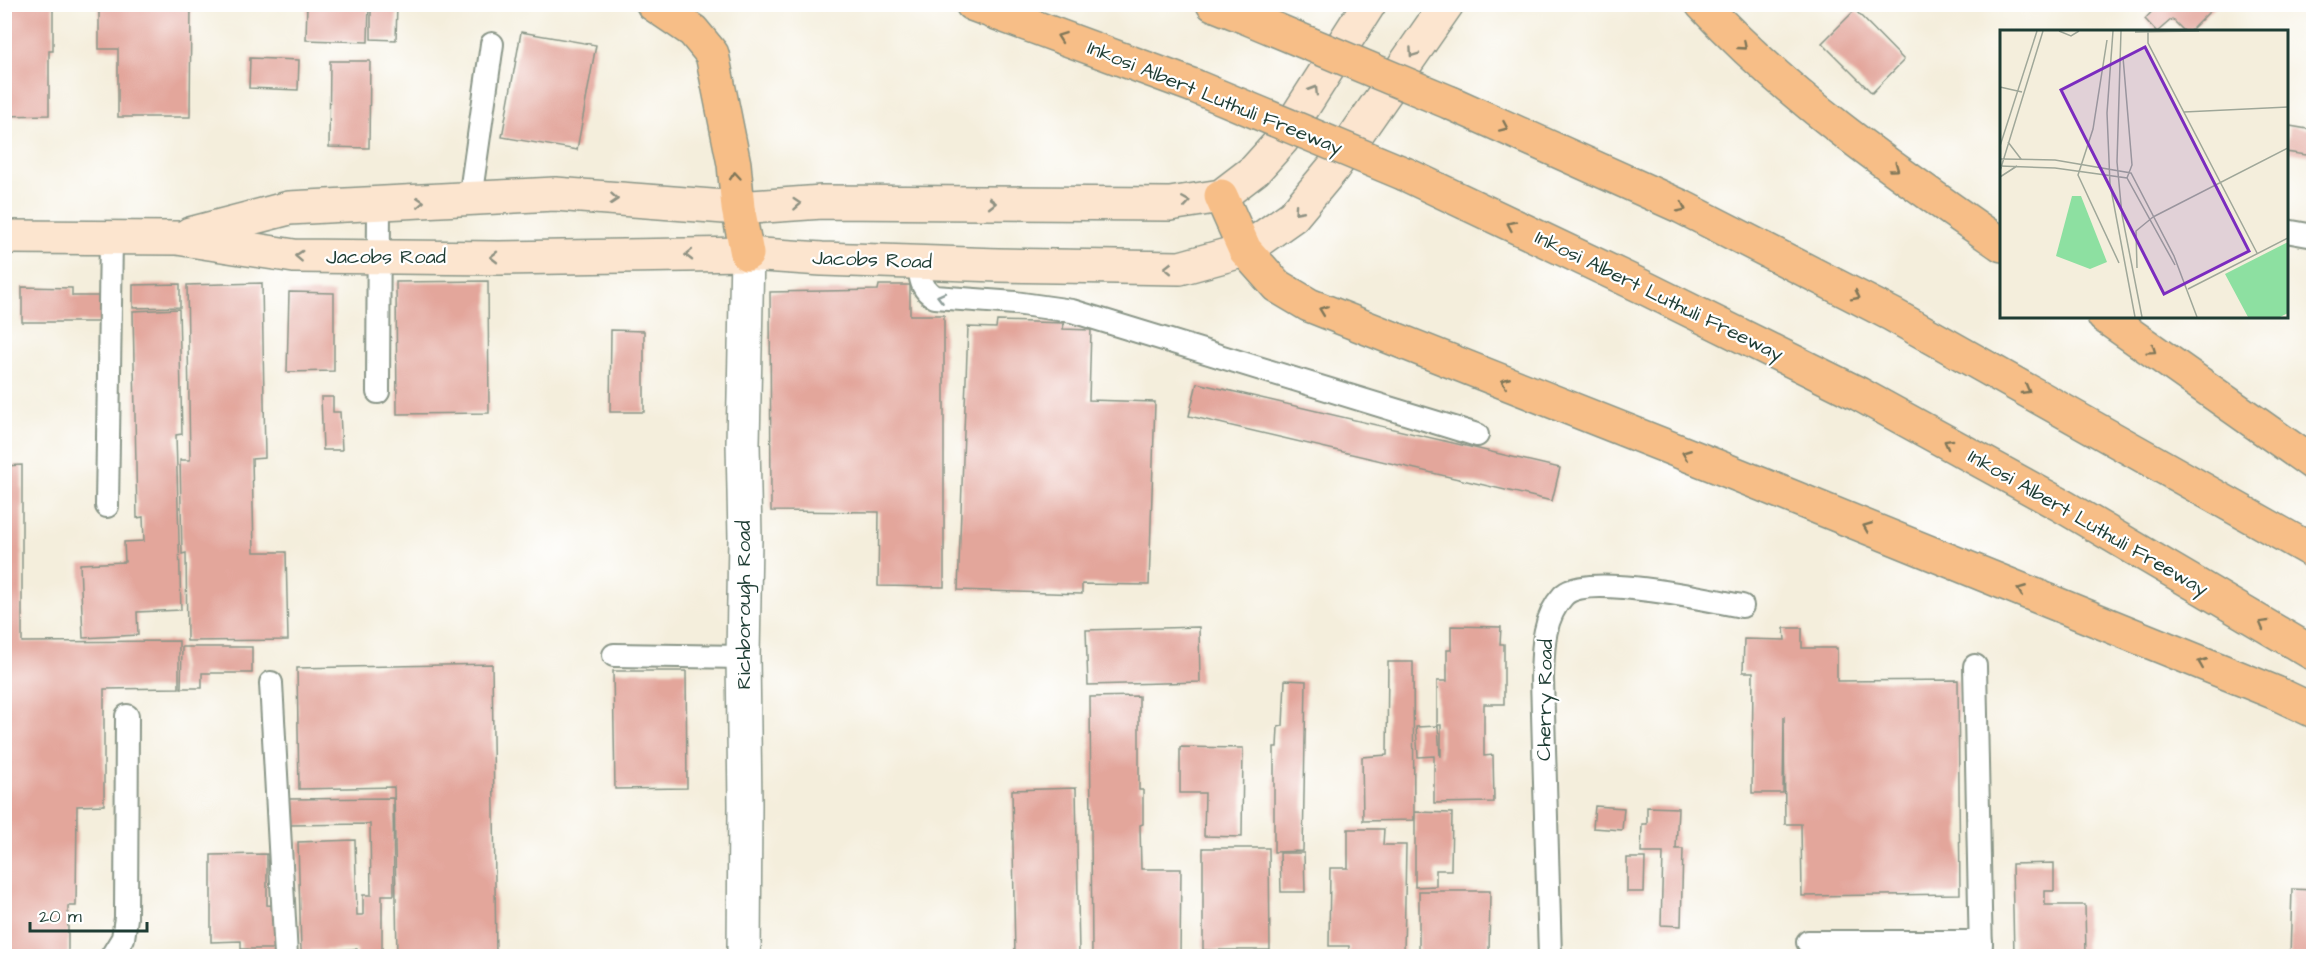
<svg xmlns="http://www.w3.org/2000/svg" width="2318" height="961" viewBox="0 0 2318 961" font-family="'Architects Daughter',sans-serif">
	<rect width="100%" height="100%" fill="#fff"/>
	<filter id="ink" filterUnits="userSpaceOnUse"><feTurbulence type="fractalNoise" baseFrequency=".0167" numOctaves="2"/><feDisplacementMap in="SourceGraphic" scale="12" xChannelSelector="R" yChannelSelector="G"/><feConvolveMatrix kernelMatrix="1 2 1 2 8 2 1 2 1" color-interpolation-filters="sRGB"/></filter>
	<filter id="wash" filterUnits="userSpaceOnUse"><feTurbulence type="fractalNoise" baseFrequency=".008" numOctaves="4" result="noise"/><feDisplacementMap in="SourceGraphic" scale="24" xChannelSelector="R" yChannelSelector="G"/><feGaussianBlur stdDeviation="1.35" result="paint"/><feColorMatrix in="noise" values="0 0 0 0 0 0 0 0 0 0 0 0 0 0 0 0 0 1.4 0 .05"/><feComposite in="paint" operator="in"/></filter>
	<g filter="url(#wash)">
		<rect width="100%" height="100%" fill="#f4eedc"/>
		<g id="blocks">
			<g fill="#e3a69b">
				<polygon points="4,4 53,4 53,51 49,51 49,115 4,116"/>
				<polygon points="99,4 191,4 190,117 118,117 118,49 99,49"/>
				<polygon points="307,4 369,4 368,42 306,40"/>
				<polygon points="371,4 397,4 396,40 371,39"/>
				<polygon points="2158,5 2165,5 2169,9 2173,5 2216,5 2189,32 2185,32 2172,19 2157,32 2145,19"/>
				<polygon points="1855,10 1904,60 1872,93 1822,43"/>
				<polygon points="521,32 596,45 577,150 502,137"/>
				<polygon points="250,58 299,60 298,90 249,88"/>
				<polygon points="330,61 370,61 369,148 329,147"/>
				<polygon points="2290,126 2313,130 2313,156 2286,152"/>
				<polygon points="488,281 489,413 397,414 396,282"/>
				<polygon points="262,283 265,458 252,459 254,552 286,552 288,640 187,641 186,553 182,554 180,460 190,460 187,285"/>
				<polygon points="180,284 180,307 133,308 133,285"/>
				<polygon points="879,285 910,285 910,315 944,315 944,587 878,586 879,512 771,511 770,292 878,290"/>
				<polygon points="22,287 72,288 72,296 108,296 108,322 22,322"/>
				<polygon points="289,292 334,293 334,371 287,372"/>
				<polygon points="179,309 182,434 176,435 181,610 137,612 138,635 83,638 80,564 125,562 124,542 144,541 143,517 137,518 133,311"/>
				<polygon points="997,321 1064,323 1063,329 1091,330 1089,400 1155,402 1149,585 1082,584 1082,594 958,590 968,327 996,328"/>
				<polygon points="611,330 644,331 644,412 610,412"/>
				<polygon points="1197,383 1560,468 1552,501 1189,416"/>
				<polygon points="321,397 333,397 333,412 340,412 342,450 323,450"/>
				<polygon points="22,465 22,642 179,641 179,688 104,689 104,805 77,806 76,906 68,906 68,956 4,956 4,466"/>
				<polygon points="1451,626 1501,627 1500,644 1504,644 1504,704 1484,704 1484,756 1493,755 1494,802 1434,803 1434,756 1418,757 1416,727 1438,726 1440,756 1441,756 1441,725 1437,725 1437,681 1447,681 1447,650 1451,650"/>
				<polygon points="1199,627 1200,682 1088,685 1086,630"/>
				<polygon points="1784,628 1802,628 1802,648 1837,648 1837,681 1958,680 1960,894 1802,896 1801,824 1785,824 1784,716 1783,793 1752,793 1753,672 1743,672 1744,639 1785,640"/>
				<polygon points="182,647 252,647 252,673 202,673 202,688 181,688"/>
				<polygon points="1388,662 1413,662 1414,820 1363,821 1362,757 1387,755"/>
				<polygon points="492,664 496,956 397,956 394,787 299,789 297,668"/>
				<polygon points="613,671 686,671 687,788 615,789"/>
				<polygon points="1285,680 1306,681 1303,851 1274,852 1274,747 1277,747 1278,727 1283,726"/>
				<polygon points="1139,696 1139,790 1143,790 1143,824 1140,825 1141,869 1181,869 1180,956 1092,956 1090,697"/>
				<polygon points="1180,747 1243,748 1242,837 1204,836 1205,793 1180,793"/>
				<polygon points="1076,788 1079,956 1015,956 1012,790"/>
				<polygon points="393,798 394,895 382,895 382,956 357,956 357,949 301,951 298,842 355,840 357,915 363,915 363,895 371,895 370,824 288,825 288,799"/>
				<polygon points="1595,806 1624,808 1622,830 1593,828"/>
				<polygon points="1647,807 1678,808 1676,849 1683,849 1681,926 1661,925 1663,853 1641,853 1642,824 1647,824"/>
				<polygon points="1415,812 1452,813 1451,870 1436,870 1436,886 1415,887"/>
				<polygon points="1348,829 1384,829 1383,845 1406,845 1404,954 1349,954 1349,946 1329,946 1330,868 1348,868"/>
				<polygon points="1203,848 1269,848 1270,950 1203,950"/>
				<polygon points="1280,853 1304,853 1305,892 1281,892"/>
				<polygon points="267,854 267,905 278,906 278,949 241,949 241,941 211,942 211,855"/>
				<polygon points="1627,858 1645,858 1644,892 1627,892"/>
				<polygon points="2054,863 2054,891 2045,891 2045,905 2085,905 2086,956 2014,955 2012,864"/>
				<polygon points="2292,889 2313,890 2313,956 2290,956"/>
				<polygon points="1419,891 1490,891 1489,955 1419,956"/>
			</g>
		</g>
	</g>
	<g filter="url(#ink)">
		<use href="#blocks" fill-opacity="0" stroke="#8a9688" stroke-width="1.5"/>
		<g fill="none" stroke-linecap="round" stroke-linejoin="round">
			<defs>
				<g id="lane">
					<polyline points="470,199 492,44"/>
					<polyline points="2286,231 2314,236"/>
					<path d="M918,262C921,277 920,289 935,297L1015,303L1072,311L1477,435"/>
					<polyline points="378,392 379,204"/>
					<polyline points="107,506 111,238"/>
					<polyline points="614,655 743,657"/>
					<polyline points="1975,666 1981,956"/>
					<polyline points="271,683 286,956"/>
					<polyline points="1808,942 1981,942"/>
					<polyline points="112,956 123,938 126,918 127,716"/>
					<path d="M1550,956L1542,679C1543,650 1542,619 1563,596C1585,572 1709,600 1742,606"/>
				</g>
				<polyline id="street" points="744,956 745,805 743,657 745,538 743,443 747,254"/>
				<g id="secondary">
					<polyline points="190,234 289,208 555,194 738,208 822,202 1170,204 1221,196 1255,170 1282,140 1369,4"/>
					<polyline points="4,237 177,238 294,256 499,258 747,254 822,259 998,265 1180,268 1245,250 1293,216 1333,168 1447,4"/>
				</g>
				<g id="highway">
					<polyline points="653,4 693,31 712,54 734,164 738,208 747,254"/>
					<polyline points="972,4 1194,86"/>
					<polyline points="1213,4 1243,16"/>
					<path d="M1702,4C1789,98 1897,172 2002,245"/>
					<polyline points="1451,103 1682,207 1893,315 2314,552"/>
					<polyline points="1405,174 1641,286 1859,394 2061,505 2314,654"/>
					<polyline points="1221,196 1245,250 1277,286 1309,305 1716,466 2276,693 2314,711"/>
					<polyline points="2104,316 2314,464"/>
				</g>
			</defs>
			<use href="#lane" stroke="#8a9688" stroke-width="26"/>
			<use href="#street" stroke="#8a9688" stroke-width="36"/>
			<use href="#secondary" stroke="#8a9688" stroke-width="36"/>
			<use href="#highway" stroke="#8a9688" stroke-width="36"/>
			<use href="#lane" stroke="#fff" stroke-width="22"/>
			<use href="#street" stroke="#fff" stroke-width="33"/>
			<use href="#secondary" stroke="#fce5cf" stroke-width="33"/>
			<use href="#highway" stroke="#f7be87" stroke-width="33"/>
			<defs>
				<g id="highway-bridge">
					<polyline points="1243,16 1451,103"/>
					<polyline points="1194,86 1405,174"/>
				</g>
			</defs>
			<use href="#highway-bridge" stroke="#8a9688" stroke-width="36" stroke-linecap="butt"/>
			<use href="#highway-bridge" stroke="#f7be87" stroke-width="33"/>
		</g>
		<defs><path id="oneway-chevron" d="M-2-3.5L2.5 0L-2 3.5" fill="none" stroke-width="1.6" stroke-linecap="round" stroke-linejoin="round" transform="scale(1.5)"/></defs>
		<g stroke="#807759">
			<use href="#oneway-chevron" transform="translate(1061 37) rotate(-160)"/>
			<use href="#oneway-chevron" transform="translate(1743 46) rotate(41)"/>
			<use href="#oneway-chevron" transform="translate(1504 127) rotate(24)"/>
			<use href="#oneway-chevron" transform="translate(1895 168) rotate(36)"/>
			<use href="#oneway-chevron" transform="translate(735 176) rotate(-95)"/>
			<use href="#oneway-chevron" transform="translate(1682 208) rotate(26)"/>
			<use href="#oneway-chevron" transform="translate(1511 225) rotate(-155)"/>
			<use href="#oneway-chevron" transform="translate(1856 296) rotate(27)"/>
			<use href="#oneway-chevron" transform="translate(1323 310) rotate(-159)"/>
			<use href="#oneway-chevron" transform="translate(2152 350) rotate(35)"/>
			<use href="#oneway-chevron" transform="translate(1505 382) rotate(-158)"/>
			<use href="#oneway-chevron" transform="translate(2026 390) rotate(30)"/>
			<use href="#oneway-chevron" transform="translate(1948 443) rotate(-151)"/>
			<use href="#oneway-chevron" transform="translate(1686 454) rotate(-158)"/>
			<use href="#oneway-chevron" transform="translate(1867 527) rotate(-158)"/>
			<use href="#oneway-chevron" transform="translate(2021 590) rotate(-158)"/>
			<use href="#oneway-chevron" transform="translate(2263 624) rotate(-150)"/>
			<use href="#oneway-chevron" transform="translate(2202 663) rotate(-158)"/>
		</g>
		<g stroke="#8e9182">
			<use href="#oneway-chevron" transform="translate(1413 53) rotate(125)"/>
			<use href="#oneway-chevron" transform="translate(1314 90) rotate(-58)"/>
			<use href="#oneway-chevron" transform="translate(614 199) rotate(4)"/>
			<use href="#oneway-chevron" transform="translate(420 202) rotate(-3)"/>
			<use href="#oneway-chevron" transform="translate(1186 202) rotate(-9)"/>
			<use href="#oneway-chevron" transform="translate(992 203)"/>
			<use href="#oneway-chevron" transform="translate(797 204) rotate(-4)"/>
			<use href="#oneway-chevron" transform="translate(1298 210) rotate(132)"/>
			<use href="#oneway-chevron" transform="translate(689 255) rotate(179)"/>
			<use href="#oneway-chevron" transform="translate(299 256) rotate(-177)"/>
			<use href="#oneway-chevron" transform="translate(494 257) rotate(180)"/>
			<use href="#oneway-chevron" transform="translate(1168 268) rotate(-179)"/>
		</g>
		<use stroke="#8f9e9a" href="#oneway-chevron" transform="translate(941 297) rotate(-166)"/>
	</g>
	<g text-anchor="middle" dominant-baseline="central" stroke-width="4.5" stroke-linejoin="round" paint-order="stroke">
		<g font-size="20" fill="#1f3d34" stroke="#fff">
			<text transform="translate(1215 98) rotate(22)">Inkosi Albert Luthuli Freeway</text>
			<text x="386" y="257">Jacobs Road</text>
			<text transform="translate(872 260) rotate(2)">Jacobs Road</text>
			<text transform="translate(1659 296) rotate(26)">Inkosi Albert Luthuli Freeway</text>
			<text transform="translate(2088 523) rotate(30)">Inkosi Albert Luthuli Freeway</text>
			<text transform="translate(744 605) rotate(-90)">Richborough Road</text>
			<text transform="translate(1545 700) rotate(-89)">Cherry Road</text>
		</g>
	</g>
	<g transform="translate(2000 30)">
		<rect width="288" height="288" fill="#f4eedc"/>
		<path d="M72,166H81L107,232L90,239L56,226ZM288,212V283L280,287H248L225,244Z" fill="#8de0a1"/>
		<path fill="none" stroke="#9fa799" stroke-width="1.5" d="M59,1L71,6L79,1M113,1L107,83L110,154L135,287M121,1L117,132L122,185L142,287M148,1V13L257,223M135,2L199,1M107,10L93,99L78,145L119,233M123,27L132,135L127,148M0,57L22,62M184,82L288,77M8,112L21,129M0,116L37,1M1,129L55,130L131,143L174,226L197,287M0,136L55,138L127,148L175,235M0,141L43,1M0,147L17,136M153,187L288,118M137,238L136,201L153,187M188,259L288,208"/>
		<path fill="#7b2cbf" fill-opacity="0.15" stroke="#7b2cbf" stroke-width="3" d="M145,17L249,221L164,264L61,60Z"/>
		<rect width="288" height="288" fill="none" stroke="#1f3d34" stroke-width="3"/>
	</g>
	<rect width="2318" height="961" fill="none" stroke="#fff" stroke-width="24"/>
	<path d="M30 922v9h117v-9" fill="none" stroke="#1f3d34" stroke-width="3"/>
	<text x="39" y="922" font-size="18" fill="#1f3d34" stroke="#ffffff" stroke-width="4.5" paint-order="stroke">20 m</text>
</svg>
